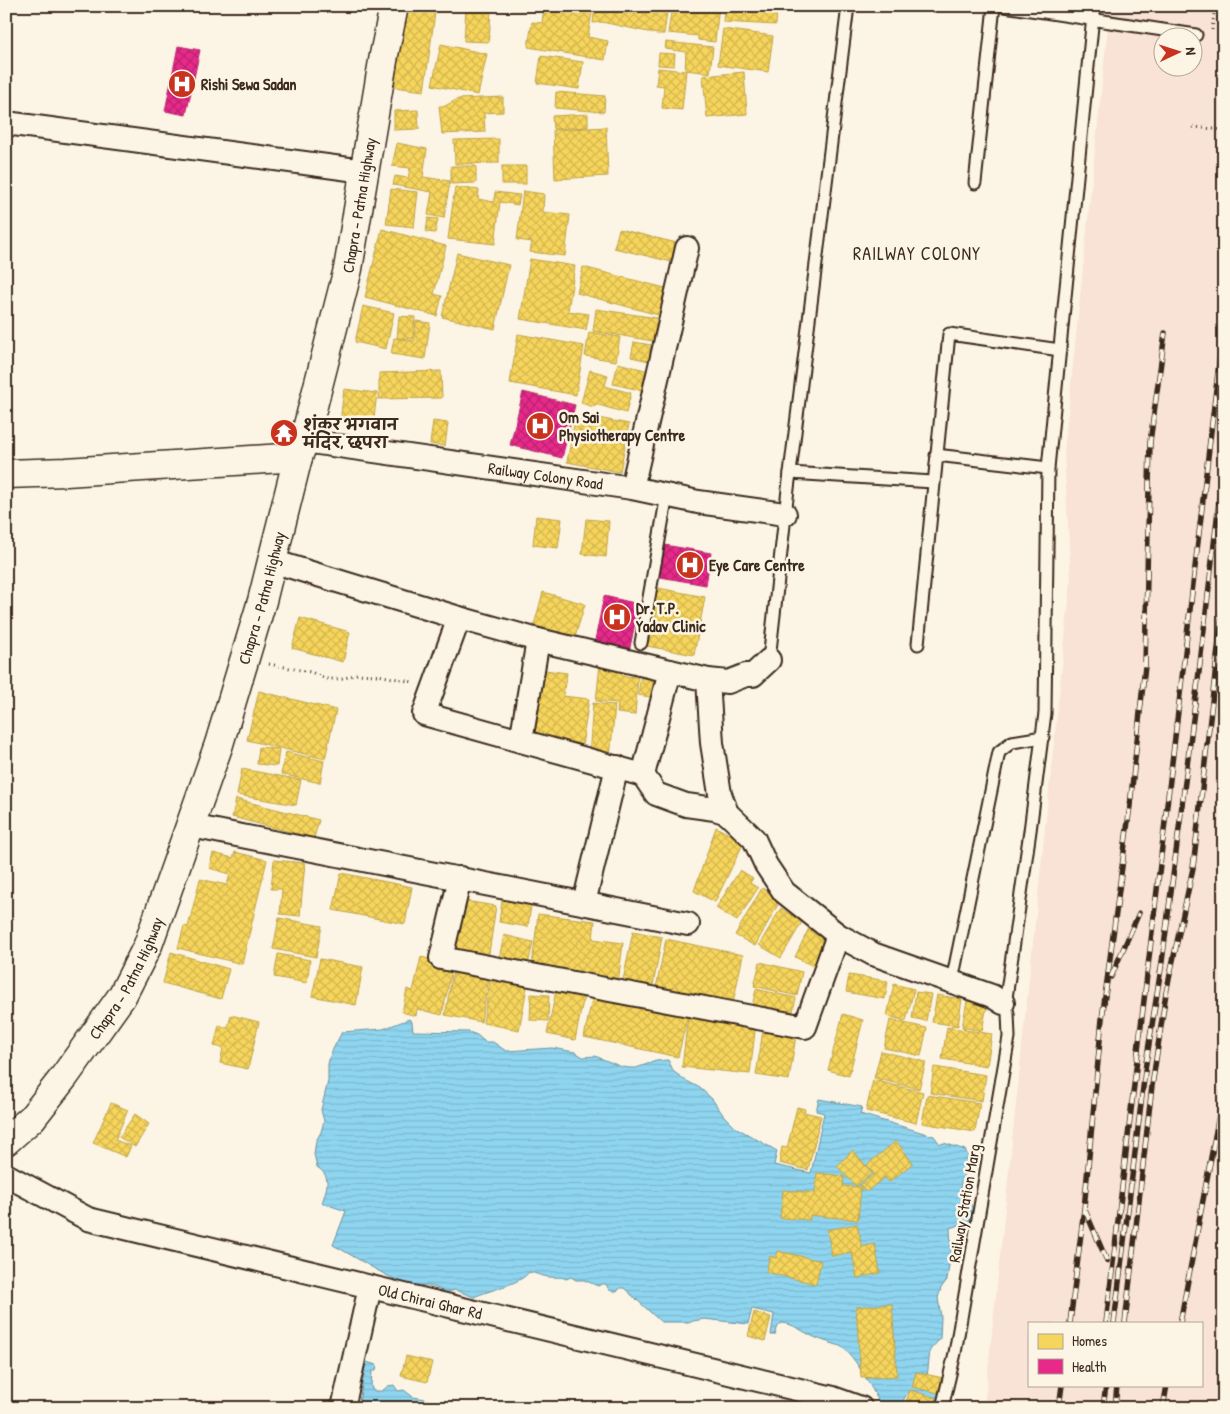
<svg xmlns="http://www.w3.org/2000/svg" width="1230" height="1414" viewBox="0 0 1230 1414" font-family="'Patrick Hand','Playpen Sans Deva',sans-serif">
	<defs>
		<pattern id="water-rules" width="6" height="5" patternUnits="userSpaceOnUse" patternTransform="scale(1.25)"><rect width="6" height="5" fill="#8fd5f0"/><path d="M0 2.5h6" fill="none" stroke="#7cb7cd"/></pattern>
		<pattern id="homes-cross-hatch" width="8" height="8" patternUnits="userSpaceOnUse" patternTransform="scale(1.25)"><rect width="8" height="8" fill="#f6d55c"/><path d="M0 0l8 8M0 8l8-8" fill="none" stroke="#d4b750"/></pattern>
		<pattern id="health-cross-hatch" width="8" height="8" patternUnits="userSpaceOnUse" patternTransform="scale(1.25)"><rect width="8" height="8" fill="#e7298a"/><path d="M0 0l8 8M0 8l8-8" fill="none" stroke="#bc2370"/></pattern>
	</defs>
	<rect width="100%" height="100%" fill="#fcf5e5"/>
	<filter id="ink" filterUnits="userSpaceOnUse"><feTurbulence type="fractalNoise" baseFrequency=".02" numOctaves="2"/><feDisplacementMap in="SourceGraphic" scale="10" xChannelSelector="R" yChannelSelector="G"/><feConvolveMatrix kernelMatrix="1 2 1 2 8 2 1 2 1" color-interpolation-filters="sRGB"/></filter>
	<g filter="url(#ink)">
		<path fill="#f9e2d6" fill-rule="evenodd" d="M1110,6H1224V1408H984L1071,581L1064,452ZM1162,38H1192V68H1162ZM1029,1323H1201V1385H1029Z"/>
		<g fill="url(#water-rules)" stroke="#6d919c">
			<path d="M409,1019L412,1022L413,1031L469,1032L477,1035L485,1042H493L506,1051L552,1048L575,1052L583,1057L595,1056L622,1067L630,1068H636L656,1061L668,1060L674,1072L685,1080L700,1088L712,1099L724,1116L735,1127L777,1151L774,1165L811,1173L824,1113L816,1111L819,1099L862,1107L860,1114L934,1136L940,1144L944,1143L965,1150C969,1156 970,1167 967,1173C964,1176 961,1179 961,1183C958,1199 983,1203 968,1222L950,1228L951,1250L947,1280L941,1288L938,1298L941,1317L940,1339L930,1350L927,1378L932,1381L946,1382L941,1408H935L937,1401L934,1399L908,1392L899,1408H882C875,1394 854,1353 840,1346C832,1343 823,1341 814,1337C803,1332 794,1324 782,1323L778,1326L775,1335H771L774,1314L752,1309L748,1324L704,1319L688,1322H661L624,1288H620L617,1292L609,1290L606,1284H602L598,1286L584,1280H576L571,1277L566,1279C561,1276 556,1278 550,1277C543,1277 536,1273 529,1272C521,1284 489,1290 474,1297L455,1290L445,1293C430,1281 417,1289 401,1282C377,1272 356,1257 333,1245L346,1211L322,1203C327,1187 332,1177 317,1167L314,1154L316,1141L321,1132L324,1121L321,1110L328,1081V1064L331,1053L342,1032L383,1029Z"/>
			<polygon points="366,1362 377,1365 376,1371 372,1371 371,1386 373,1391 382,1391 388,1386 394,1385 398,1391 404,1390 413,1397 426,1399 429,1408 358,1408"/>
		</g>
		<g fill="url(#homes-cross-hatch)" stroke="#bea249">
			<polygon points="466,6 491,8 489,42 464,41"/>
			<polygon points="502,6 533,6 533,10 502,8"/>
			<polygon points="544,6 593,6 588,37 608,41 605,60 528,47 532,22 542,23"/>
			<polygon points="595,6 668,6 664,34 657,34 602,22 593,23"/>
			<polygon points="672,6 719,6 715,42 698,40 698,36 668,33"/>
			<polygon points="724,6 777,6 776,25 723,22"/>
			<polygon points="406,9 435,13 424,91 394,87"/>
			<polygon points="723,29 773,36 768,72 718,65"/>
			<polygon points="666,42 713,47 710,73 685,70 686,52 665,49"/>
			<polygon points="441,44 487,54 478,95 432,85"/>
			<polygon points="659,53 675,54 674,66 658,65"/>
			<polygon points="541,56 583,62 579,89 537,83"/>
			<polygon points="658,68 686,71 682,110 662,108 664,86 656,85"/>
			<polygon points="744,72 747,114 707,118 703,76"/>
			<polygon points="556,92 605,96 604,112 555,108"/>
			<polygon points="503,97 503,112 484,113 485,132 442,134 439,106 445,106 458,99"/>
			<polygon points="418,110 419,129 394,130 394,111"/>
			<polygon points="588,114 588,127 553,129 552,116"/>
			<polygon points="606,127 608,176 555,179 553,130"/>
			<polygon points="499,139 499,163 455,164 454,140"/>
			<polygon points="397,143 427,149 423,177 450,181 444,218 428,215 432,192 393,185 395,176 408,178 410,168 392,166"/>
			<polygon points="451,166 476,166 476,183 451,184"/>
			<rect x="502" y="166" width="24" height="18"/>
			<polygon points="455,187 479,190 478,199 494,202 495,192 520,195 518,205 500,202 495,244 448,239"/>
			<polygon points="391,189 418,192 414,227 386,224"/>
			<polygon points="523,191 544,194 543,212 570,215 565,256 530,252 532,242 517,240"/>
			<polygon points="428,218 438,219 435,233 426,232"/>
			<polygon points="382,229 446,246 434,294 442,296 437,316 365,297"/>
			<polygon points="619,229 681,244 676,263 614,248"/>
			<polygon points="457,253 509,265 495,329 442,317"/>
			<polygon points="530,259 575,266 568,311 589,314 586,330 520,319"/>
			<polygon points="583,267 669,289 662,316 577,293"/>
			<polygon points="363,306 394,313 386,349 355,342"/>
			<polygon points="596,309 657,318 653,341 593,331"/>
			<polygon points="399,316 415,317 413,339 397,338"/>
			<polygon points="416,321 430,323 425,359 391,354 394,338 414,341"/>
			<polygon points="589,332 620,337 616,361 585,356"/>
			<polygon points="518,334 584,346 576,395 510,383"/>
			<polygon points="634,342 651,345 649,361 631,357"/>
			<polygon points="618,363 653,372 648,392 613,384"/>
			<polygon points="590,370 608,375 605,386 631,393 626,413 595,404 594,407 581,403"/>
			<polygon points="441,371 442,398 379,399 379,373"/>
			<polygon points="344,389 377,393 373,426 340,422"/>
			<polygon points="593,417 629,424 620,472 567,462 575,419 592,422"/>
			<polygon points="433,421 448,423 445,446 430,444"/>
			<polygon points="536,516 562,519 558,548 533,545"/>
			<polygon points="586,519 609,521 606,557 582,554"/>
			<polygon points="658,588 705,597 694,655 647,646"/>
			<polygon points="543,592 585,604 575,637 534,625"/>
			<polygon points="300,618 350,632 343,662 292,648"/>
			<polygon points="600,664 623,666 622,676 638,677 635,715 617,713 618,703 596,701"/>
			<polygon points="538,669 567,673 563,696 589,699 582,746 528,738"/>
			<polygon points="641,676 654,678 650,697 638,695"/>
			<polygon points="259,691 336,710 325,759 247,740"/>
			<polygon points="593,703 615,705 610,758 589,756"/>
			<polygon points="259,747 279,749 277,766 257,764"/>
			<polygon points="286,752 324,761 320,783 281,774"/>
			<polygon points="242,769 301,780 296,805 237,795"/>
			<polygon points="236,799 319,820 314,838 232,817"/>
			<polygon points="716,827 744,842 715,902 694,891"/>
			<polygon points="235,852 267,860 242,964 178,948 184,926 188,927 200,879 227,885 230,874 209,868 213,853 233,858"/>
			<polygon points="274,860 305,863 300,916 280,914 282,889 271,889"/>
			<polygon points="740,870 753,878 750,883 758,888 737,921 716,908"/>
			<polygon points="341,873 412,887 405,924 333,910"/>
			<polygon points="762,888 781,899 755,946 735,935"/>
			<polygon points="503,894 532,898 528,927 499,922"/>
			<polygon points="459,900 496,906 488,960 451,954"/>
			<polygon points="781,908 802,922 781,958 759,945"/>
			<polygon points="538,914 595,921 593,939 623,943 618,983 531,972"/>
			<polygon points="279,918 322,926 316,957 273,949"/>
			<polygon points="809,928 832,939 817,968 795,957"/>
			<polygon points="633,931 662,937 652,991 622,985"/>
			<polygon points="504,935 533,942 527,969 498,963"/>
			<polygon points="666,939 743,955 732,1008 655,993"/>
			<polygon points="171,952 229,969 221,999 163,983"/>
			<polygon points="278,954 310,960 307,983 274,977"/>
			<polygon points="421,957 453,965 442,1015 417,1009 416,1016 402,1012 407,989 413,991"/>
			<polygon points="320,959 363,967 356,1005 312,996"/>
			<polygon points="760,962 802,972 797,996 754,986"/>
			<polygon points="453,972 489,978 481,1022 445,1015"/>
			<polygon points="491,975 528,982 519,1030 483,1023"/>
			<polygon points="849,975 888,981 885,999 846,992"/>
			<polygon points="894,984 914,989 906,1021 887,1016"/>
			<polygon points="557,986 585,991 575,1040 547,1034"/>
			<polygon points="756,989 796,998 791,1020 751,1011"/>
			<polygon points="916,992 931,994 926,1021 912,1018"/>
			<polygon points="531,994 549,995 548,1021 530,1020"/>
			<polygon points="593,994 688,1014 678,1057 584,1037"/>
			<polygon points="937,995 962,999 958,1026 932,1022"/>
			<polygon points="967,1001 987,1005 982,1031 962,1027"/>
			<polygon points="843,1014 863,1020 849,1076 828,1070"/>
			<polygon points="231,1015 259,1022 248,1069 220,1063 223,1048 214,1046 219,1025 228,1028"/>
			<polygon points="688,1015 756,1023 750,1074 682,1067"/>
			<polygon points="890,1020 927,1028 921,1056 884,1048"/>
			<polygon points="947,1027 992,1034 987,1066 942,1059"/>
			<polygon points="763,1030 796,1036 789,1080 756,1075"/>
			<polygon points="881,1051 926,1062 919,1089 874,1078"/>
			<polygon points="934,1067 986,1075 982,1101 930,1093"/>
			<polygon points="873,1080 923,1092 916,1123 866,1111"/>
			<polygon points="927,1095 980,1103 975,1132 922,1123"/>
			<polygon points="111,1103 128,1110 115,1140 131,1146 126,1157 93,1143"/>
			<polygon points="797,1107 805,1109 804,1112 821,1116 808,1170 779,1163 782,1147 787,1148"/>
			<polygon points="135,1114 149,1124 135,1147 119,1137"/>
			<polygon points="896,1141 913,1163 889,1182 885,1177 866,1192 860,1185 874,1174 867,1165"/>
			<polygon points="853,1150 872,1173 856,1186 837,1166"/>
			<polygon points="817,1173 844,1176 843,1186 861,1187 858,1220 810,1215 810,1220 780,1218 783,1190 815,1193"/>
			<polygon points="857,1224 862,1247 875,1244 880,1273 857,1278 852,1252 832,1256 827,1230"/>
			<polygon points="778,1251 821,1261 816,1284 766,1272 770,1256 776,1258"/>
			<polygon points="892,1304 897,1376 861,1378 856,1307"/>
			<polygon points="754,1312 771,1317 765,1341 748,1336"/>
			<polygon points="406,1356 432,1362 427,1382 401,1376"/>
			<polygon points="916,1372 943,1378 939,1393 912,1387"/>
			<polygon points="910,1390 936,1398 933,1408 915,1408 905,1405"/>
		</g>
		<g fill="url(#health-cross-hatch)" stroke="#b3296a">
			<polygon points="178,46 200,50 186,115 165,111"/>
			<polygon points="523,392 575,405 562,458 510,445"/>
			<polygon points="665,545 711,553 706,585 660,577"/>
			<polygon points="604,596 639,604 629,652 594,645"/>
		</g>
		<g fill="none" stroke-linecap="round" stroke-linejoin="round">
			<defs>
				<g id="service">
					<polyline points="1004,6 1196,35"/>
					<polyline points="975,183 994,6"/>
					<polyline points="936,455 1048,468"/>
					<polyline points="790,473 933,482"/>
					<polyline points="641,643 667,495"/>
					<polyline points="918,644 949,334 1060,350"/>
					<polyline points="769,660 788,489 848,6"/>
					<polyline points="952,981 999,752 1012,742 1043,737"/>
					<polyline points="1005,1005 1030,831 1045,713 1048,468 1094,6"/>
					<polyline points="942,1408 955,1353 1009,1037 1008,1013 1003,1003"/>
				</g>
				<g id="minor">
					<polyline points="6,123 364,171"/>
					<path id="s1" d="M304,441L632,488L698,502L785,514"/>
					<polyline points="632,488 687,248"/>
					<polyline points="272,561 459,618 538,640 708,680 728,682 746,675 753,675 769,660"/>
					<polyline points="459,618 424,714 643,775 656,794 686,805 715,809 727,813"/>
					<polyline points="708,680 712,743 720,794 727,813 754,839 766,865 784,892 838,935 873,954 992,996 1003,1003"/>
					<polyline points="521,741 538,640"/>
					<polyline points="643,775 670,671"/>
					<polyline points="191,826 688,924"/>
					<polyline points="460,878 441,958 805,1027 838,935"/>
					<polyline points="584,903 617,767"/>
					<path id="s2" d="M6,1175L88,1219L833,1398L861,1408"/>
					<polyline points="343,1408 370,1287"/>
				</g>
				<polyline id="tertiary" points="6,474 66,472 298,457"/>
				<g id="trunk">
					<path id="s3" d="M6,1141L32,1118L64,1077L122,996L148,945L219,744L262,601L298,457L304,441L348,269L384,55L394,6"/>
				</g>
			</defs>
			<use href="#service" stroke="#3b2a1e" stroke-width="15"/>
			<use href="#minor" stroke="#3b2a1e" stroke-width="26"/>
			<use href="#tertiary" stroke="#3b2a1e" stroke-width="31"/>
			<use href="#trunk" stroke="#3b2a1e" stroke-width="31"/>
			<g stroke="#3b2a1e" stroke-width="3" stroke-dasharray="1 4" stroke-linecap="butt">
				<polyline points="1212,30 1215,6"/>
				<polyline points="1193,127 1224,130"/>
				<polyline points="269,664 311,672 326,679 342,679 357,674 378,675 413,682"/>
			</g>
			<use href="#service" stroke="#fcf5e5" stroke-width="11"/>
			<use href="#minor" stroke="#fcf5e5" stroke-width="22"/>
			<use href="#tertiary" stroke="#fcf5e5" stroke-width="28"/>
			<use href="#trunk" stroke="#fcf5e5" stroke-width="28"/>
			<defs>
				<g id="rail">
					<polyline points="1111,977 1139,913"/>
					<polyline points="1085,1210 1107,1261"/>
					<polyline points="1070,1323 1084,1209 1102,1019 1130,806 1145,666 1150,442 1165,333"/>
					<polyline points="1106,1323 1224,321"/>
					<polyline points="1114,1323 1146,1063 1162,962 1199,672 1224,459"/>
					<polyline points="1125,1323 1152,1086 1166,993 1193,868 1224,596"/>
					<polyline points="1180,1323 1224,1088"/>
					<polyline points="1059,1408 1062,1385"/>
					<polyline points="1103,1408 1106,1385"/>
					<polyline points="1115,1408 1117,1385"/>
					<polyline points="1163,1408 1167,1385"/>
				</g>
			</defs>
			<use href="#rail" stroke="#3b2a1e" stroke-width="5.5"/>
			<use href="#rail" stroke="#fcf5e5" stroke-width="4" stroke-dasharray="11" stroke-linecap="butt"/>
		</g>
	</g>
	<defs>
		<symbol id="hospital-disc" viewBox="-11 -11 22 22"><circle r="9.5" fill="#c8321e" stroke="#fcf5e5"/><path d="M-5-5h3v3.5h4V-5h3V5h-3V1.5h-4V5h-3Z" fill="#fff"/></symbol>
		<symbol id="temple-disc" viewBox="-11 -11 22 22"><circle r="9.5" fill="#c8321e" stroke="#fcf5e5"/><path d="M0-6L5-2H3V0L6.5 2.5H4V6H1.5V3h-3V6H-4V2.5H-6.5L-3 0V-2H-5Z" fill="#fff"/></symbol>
	</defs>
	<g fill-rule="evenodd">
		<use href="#hospital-disc" x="166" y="68" width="32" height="32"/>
		<use href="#hospital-disc" x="524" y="410" width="32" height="32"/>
		<use href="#temple-disc" x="268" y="417" width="32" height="32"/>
		<use href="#hospital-disc" x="674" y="549" width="32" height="32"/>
		<use href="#hospital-disc" x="601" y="601" width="32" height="32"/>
	</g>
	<g text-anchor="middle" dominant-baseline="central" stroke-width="5" stroke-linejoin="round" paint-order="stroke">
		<g font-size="16" font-weight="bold" fill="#3b2a1e" stroke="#fcf5e5" text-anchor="start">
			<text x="201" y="84">Rishi Sewa Sadan</text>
			<text x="559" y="417">Om Sai<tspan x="559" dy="18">Physiotherapy Centre</tspan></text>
			<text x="303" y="424">शंकर भगवान<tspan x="303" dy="18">मंदिर, छपरा</tspan></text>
			<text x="709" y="565">Eye Care Centre</text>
			<text x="636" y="608">Dr. T.P.<tspan x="636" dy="18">Yadav Clinic</tspan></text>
		</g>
		<g font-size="16" fill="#3b2a1e" stroke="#fcf5e5">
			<text stroke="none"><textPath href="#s3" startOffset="1014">Chapra - Patna Highway</textPath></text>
			<text stroke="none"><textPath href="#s1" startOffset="244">Railway Colony Road</textPath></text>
			<text stroke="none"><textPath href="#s3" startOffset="609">Chapra - Patna Highway</textPath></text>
			<text stroke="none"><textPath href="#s3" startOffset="204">Chapra - Patna Highway</textPath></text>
			<text transform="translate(964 1203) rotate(-80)">Railway Station Marg</text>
			<text stroke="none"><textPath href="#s2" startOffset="445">Old Chirai Ghar Rd</textPath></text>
		</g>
		<g font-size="18" letter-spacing="1" fill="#3b2a1e" stroke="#fcf5e5">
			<text x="917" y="253">RAILWAY COLONY</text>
		</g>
	</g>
	<rect width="1230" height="1414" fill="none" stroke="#fcf5e5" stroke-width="25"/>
	<rect x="12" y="12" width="1205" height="1389" fill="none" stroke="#3b2a1e" stroke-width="2" filter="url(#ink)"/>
	<rect x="1028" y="1322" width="175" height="65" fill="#fcf5e5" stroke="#afa495"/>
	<rect x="1038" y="1334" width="25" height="15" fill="#f6d55c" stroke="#afa495"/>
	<text x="1072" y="1346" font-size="15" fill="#3b2a1e">Homes</text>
	<rect x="1038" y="1359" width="25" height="15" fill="#e7298a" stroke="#afa495"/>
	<text x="1072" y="1372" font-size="15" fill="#3b2a1e">Health</text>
	<g transform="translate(1178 52) rotate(86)"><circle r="24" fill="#fcf5e5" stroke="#afa495"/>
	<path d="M0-4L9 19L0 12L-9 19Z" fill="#c8321e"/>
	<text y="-8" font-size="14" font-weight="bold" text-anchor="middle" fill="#3b2a1e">N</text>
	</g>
</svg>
